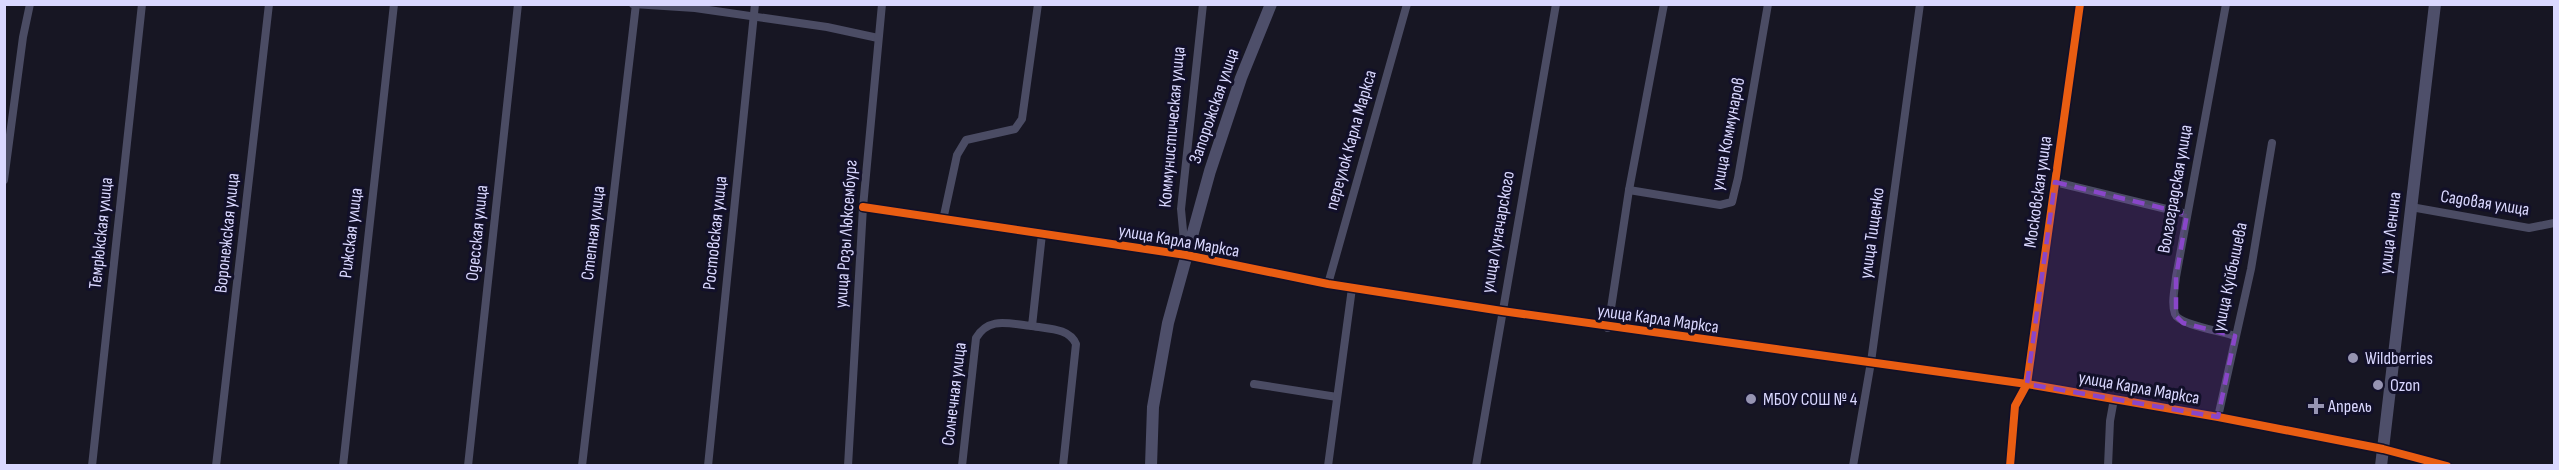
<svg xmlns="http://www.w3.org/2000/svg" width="2559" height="470" viewBox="0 0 2559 470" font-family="'Sofia Sans Condensed',sans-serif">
	<rect width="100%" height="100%" fill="#171623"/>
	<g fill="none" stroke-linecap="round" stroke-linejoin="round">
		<g stroke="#4b4c64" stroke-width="8">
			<polyline points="633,4 695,8 827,27 878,38"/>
			<path d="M2226,4L2176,277C2175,288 2171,303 2175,314C2179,325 2222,331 2235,336"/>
			<polyline points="4,180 23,37 30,4"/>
			<polyline points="2055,182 2187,214"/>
			<polyline points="1629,190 1720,205 1732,202 1738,178 1768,4"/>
			<polyline points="863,207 1186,255 1328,284 1502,311 2027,384 2218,417 2383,449 2447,466"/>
			<polyline points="2411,207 2529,228 2554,223"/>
			<polyline points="943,220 957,155 966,140 1015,129 1022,119 1038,4"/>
			<polyline points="1185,252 1181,209 1203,4"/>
			<polyline points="1328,284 1407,4"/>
			<path d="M1032,326C1048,329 1069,328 1076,344L1063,466"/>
			<polyline points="1608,328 1629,190 1664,4"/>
			<polyline points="1254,384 1337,397"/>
			<polyline points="2218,417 2251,269 2272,143"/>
			<polyline points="92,466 142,4"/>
			<polyline points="216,466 269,4"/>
			<polyline points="343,466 394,4"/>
			<polyline points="468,466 518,4"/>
			<polyline points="582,466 636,4"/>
			<polyline points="708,466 755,4"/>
			<polyline points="848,466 863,207 882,4"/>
			<path d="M962,466L976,338C989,316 1009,324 1032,326L1042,234"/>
			<polyline points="1328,466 1352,288"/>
			<polyline points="1476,466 1556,4"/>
			<polyline points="1853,466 1871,362 1920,4"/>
			<polyline points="2010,466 2015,406 2027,384 2080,4"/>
			<polyline points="2108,466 2110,421 2114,399"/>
		</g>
		<g stroke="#4e4f6a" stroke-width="12">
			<polyline points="1151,466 1153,407 1168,323 1210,171 1241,78 1271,4"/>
			<polyline points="2381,466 2435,4"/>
		</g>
		<defs>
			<g id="cycleway">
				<polyline points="863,207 1186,255 1328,284 1502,311 2027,384 2218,417 2383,449 2447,466"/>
				<polyline points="2010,466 2015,406 2027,384 2080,4"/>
			</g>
		</defs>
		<use href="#cycleway" stroke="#121029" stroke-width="11"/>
		<use href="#cycleway" stroke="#e95d12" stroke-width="8"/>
	</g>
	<path fill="#8946c9" fill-opacity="0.2" stroke="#8946c9" stroke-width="4.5" stroke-dasharray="12 8" stroke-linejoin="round" d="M2055,182L2187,214L2176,277V316L2183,323L2235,336L2218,417L2027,384Z"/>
	<g fill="#9694b2" stroke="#121029" stroke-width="2">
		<circle cx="2353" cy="358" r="6"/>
		<circle cx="2378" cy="385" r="6"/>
		<circle cx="1751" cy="399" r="6"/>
		<path d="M2313 397h6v6h6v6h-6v6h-6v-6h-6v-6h6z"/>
	</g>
	<g text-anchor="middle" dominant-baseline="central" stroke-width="6" stroke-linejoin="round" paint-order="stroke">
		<g font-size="18" fill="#dad8ff" stroke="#121029">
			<text transform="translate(1214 106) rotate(-71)">Запорожская улица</text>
			<text transform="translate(1172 127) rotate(-85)">Коммунистическая улица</text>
			<text transform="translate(1728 134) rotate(-79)">улица Коммунаров</text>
			<text transform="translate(1351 140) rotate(-74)">переулок Карла Маркса</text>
			<text transform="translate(2175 189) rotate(-80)">Волгоградская улица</text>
			<text transform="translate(2038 192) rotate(-82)">Московская улица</text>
			<text transform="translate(2485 203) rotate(9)">Садовая улица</text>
			<text transform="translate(1498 232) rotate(-80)">улица Луначарского</text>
			<text transform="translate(101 233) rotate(-84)">Темрюкская улица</text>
			<text transform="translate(227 233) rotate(-84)">Воронежская улица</text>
			<text transform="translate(351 233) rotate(-83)">Рижская улица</text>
			<text transform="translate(477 233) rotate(-84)">Одесская улица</text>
			<text transform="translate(593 233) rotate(-83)">Степная улица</text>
			<text transform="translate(715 233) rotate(-84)">Ростовская улица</text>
			<text transform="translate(1872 233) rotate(-82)">улица Тищенко</text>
			<text transform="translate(2390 233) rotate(-83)">улица Ленина</text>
			<text transform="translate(846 234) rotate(-86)">улица Розы Люксембург</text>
			<text transform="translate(1179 241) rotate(10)">улица Карла Маркса</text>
			<text transform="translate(2230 277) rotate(-78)">улица Куйбышева</text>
			<text transform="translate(1658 319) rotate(8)">улица Карла Маркса</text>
			<text transform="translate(2139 388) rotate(10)">улица Карла Маркса</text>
			<text transform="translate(954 394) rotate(-83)">Солнечная улица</text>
		</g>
		<g font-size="18" fill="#dad8ff" stroke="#121029" text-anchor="start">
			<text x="2365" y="358">Wildberries</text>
			<text x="2390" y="385">Ozon</text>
			<text x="1763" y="399">МБОУ СОШ № 4</text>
			<text x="2328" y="406">Апрель</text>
		</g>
	</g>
	<rect width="2559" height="470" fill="none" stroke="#dad8ff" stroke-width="12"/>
</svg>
